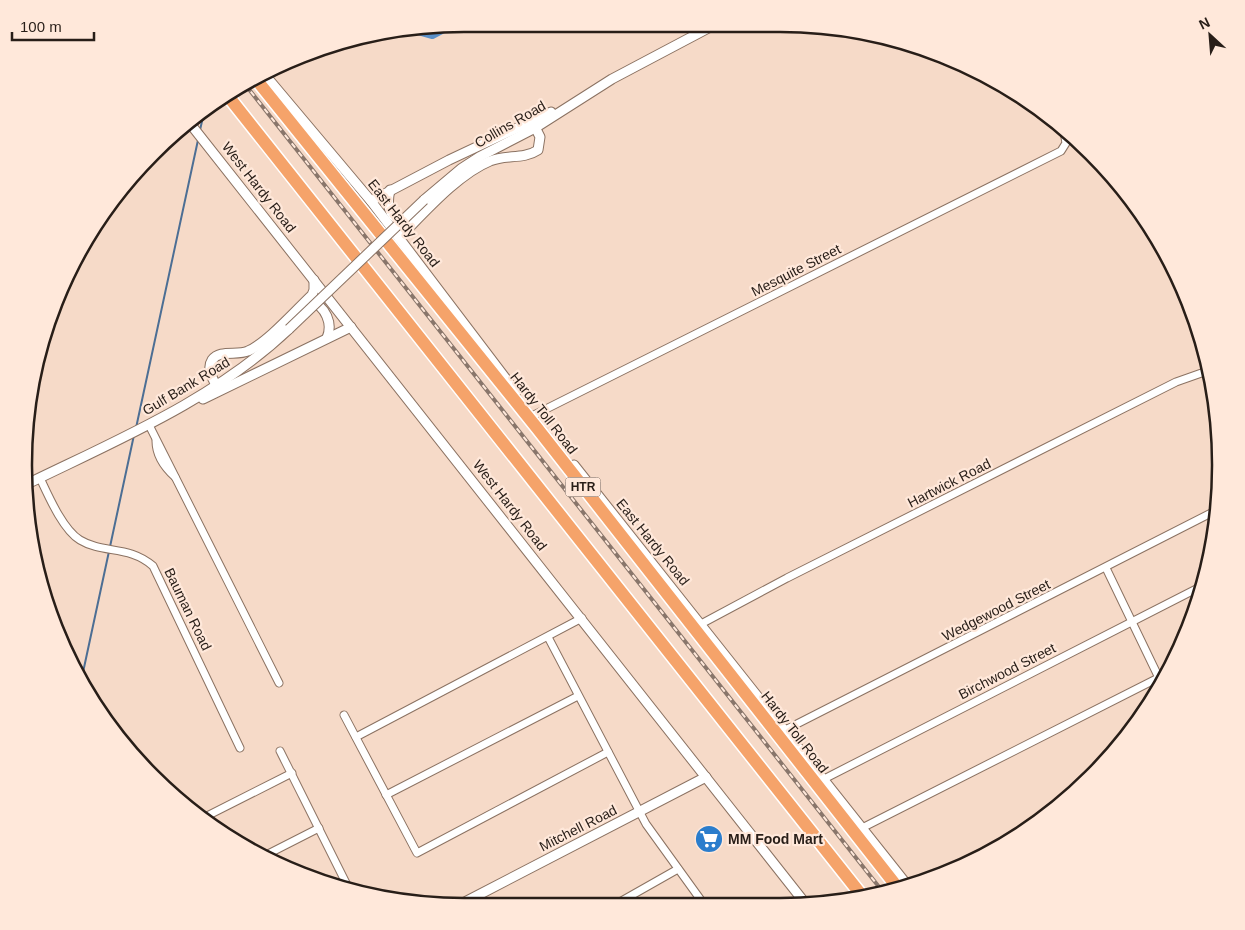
<svg xmlns="http://www.w3.org/2000/svg" width="1245" height="930" viewBox="0 0 1245 930" font-family="Arial,sans-serif">
	<rect width="100%" height="100%" fill="#f6dac8"/>
	<g fill="none" stroke-linecap="round" stroke-linejoin="round">
		<g stroke="#4c6e94" stroke-width="2">
			<polyline points="200,130 203,117"/>
			<polyline points="136,428 198,140"/>
			<polyline points="82,677 134,435"/>
		</g>
		<polyline stroke="#5b90c9" stroke-width="10" points="418,30 432,34 447,26"/>
		<defs>
			<g id="street">
				<polyline points="534,415 1061,151 1066,143 1064,132"/>
				<polyline points="149,425 279,683"/>
				<path d="M156,441C156,456 164,467 175,477"/>
				<path d="M40,478C48,495 63,530 80,540C103,554 129,545 153,566L240,748"/>
				<polyline points="1106,568 1159,678"/>
				<polyline points="701,624 787,578 1176,382 1210,370"/>
				<polyline points="548,637 646,824 703,903"/>
				<polyline points="344,715 417,853 608,752"/>
				<polyline points="785,730 1217,510"/>
				<polyline points="356,737 582,618"/>
				<polyline points="280,751 349,889"/>
				<polyline points="824,779 1202,586"/>
				<polyline points="386,795 578,696"/>
				<polyline points="203,818 292,773"/>
				<polyline points="862,828 1166,674"/>
				<polyline points="264,856 319,828"/>
				<polyline points="618,903 678,869"/>
			</g>
			<g id="secondary">
				<polyline points="265,75 371,201 516,392"/>
				<polyline points="192,126 805,903"/>
				<path d="M390,190C386,207 389,219 407,224"/>
				<polyline points="424,200 462,168 479,157 535,128 612,79 716,24"/>
				<polyline points="371,201 449,160 551,112"/>
				<path d="M399,238C424,213 458,174 490,161C506,154 523,160 538,150L540,137L533,123"/>
				<path d="M310,301C326,306 333,324 327,338"/>
				<path d="M218,389C214,381 206,369 212,360C220,349 237,356 248,351C267,343 296,310 312,295L314,290V280"/>
				<polyline points="203,399 351,327"/>
				<polyline points="574,465 908,886"/>
				<path d="M25,485C117,440 214,400 289,329"/>
				<polyline points="463,903 706,777"/>
			</g>
			<g id="highway">
				<polyline points="255,78 537,428 898,888"/>
				<polyline points="228,96 863,897"/>
			</g>
		</defs>
		<use href="#street" stroke="#8b7262" stroke-width="9"/>
		<use href="#secondary" stroke="#8b7262" stroke-width="11"/>
		<use href="#highway" stroke="#fff" stroke-width="15"/>
		<use href="#street" stroke="#fff" stroke-width="7"/>
		<use href="#secondary" stroke="#fff" stroke-width="9"/>
		<use href="#highway" stroke="#f5a36a" stroke-width="12"/>
		<defs>
			<polyline id="rail" points="244,83 883,892"/>
		</defs>
		<use href="#rail" stroke="#89766b" stroke-width="4"/>
		<use href="#rail" stroke="#ffe8da" stroke-width="2" stroke-dasharray="5.5" stroke-linecap="butt"/>
		<defs>
			<polyline id="secondary-bridge" points="289,329 424,200"/>
		</defs>
		<use href="#secondary-bridge" stroke="#8b7262" stroke-width="11" stroke-linecap="butt"/>
		<use href="#secondary-bridge" stroke="#fff" stroke-width="9"/>
	</g>
	<defs>
		<symbol id="supermarket-disc" viewBox="-11 -11 22 22"><circle r="9.5" fill="#2b7dcc" stroke="#ffe8da"/><path d="M-6-5.5h2.5l.6 2H6L4.5 2H-2.5L-4.4-4H-6ZM-1.5 3.2a1.3 1.3 0 1 0 .1 0ZM3 3.2a1.3 1.3 0 1 0 .1 0Z" fill="#fff"/></symbol>
	</defs>
	<g fill-rule="evenodd">
		<use href="#supermarket-disc" x="693" y="823" width="32" height="32"/>
	</g>
	<g text-anchor="middle" dominant-baseline="central" stroke-width="4.5" stroke-linejoin="round" paint-order="stroke">
		<rect fill="#ffe8da" stroke="#685b52" stroke-width="1" x="565.5" y="477.5" width="35" height="19" rx="4"/>
		<g font-size="12" font-weight="bold" fill="#281e18">
			<text x="583" y="487">HTR</text>
		</g>
		<g font-size="14" fill="#281e18" stroke="#ffe8da">
			<text transform="translate(510 124) rotate(-30)">Collins Road</text>
			<text transform="translate(259 187) rotate(52)">West Hardy Road</text>
			<text transform="translate(404 223) rotate(52)">East Hardy Road</text>
			<text transform="translate(796 270) rotate(-27)">Mesquite Street</text>
			<text transform="translate(186 386) rotate(-31)">Gulf Bank Road</text>
			<text transform="translate(544 413) rotate(52)">Hardy Toll Road</text>
			<text transform="translate(949 483) rotate(-27)">Hartwick Road</text>
			<text transform="translate(510 505) rotate(52)">West Hardy Road</text>
			<text transform="translate(653 542) rotate(51)">East Hardy Road</text>
			<text transform="translate(188 609) rotate(64)">Bauman Road</text>
			<text transform="translate(996 610) rotate(-27)">Wedgewood Street</text>
			<text transform="translate(1007 671) rotate(-27)">Birchwood Street</text>
			<text transform="translate(795 732) rotate(52)">Hardy Toll Road</text>
			<text transform="translate(578 828) rotate(-27)">Mitchell Road</text>
		</g>
		<g font-size="14" font-weight="bold" fill="#281e18" stroke="#ffe8da" text-anchor="start">
			<text x="728" y="839">MM Food Mart</text>
		</g>
	</g>
	<path d="M0 0H1245V930H0ZM464 32H780A432 432 0 0 1 1212 464V466A432 432 0 0 1 780 898H464A432 432 0 0 1 32 466V464A432 432 0 0 1 464 32Z" fill="#ffe8da" fill-rule="evenodd"/>
	<path fill="none" stroke="#281e18" stroke-width="2.5" d="M464 32H780A432 432 0 0 1 1212 464V466A432 432 0 0 1 780 898H464A432 432 0 0 1 32 466V464A432 432 0 0 1 464 32Z"/>
	<g transform="translate(1210 35) rotate(334)" stroke="#ffe8da" stroke-width="4" paint-order="stroke">
	<path d="M0-4L9 19L0 12L-9 19Z" fill="#281e18"/>
	<text y="-8" font-size="14" font-weight="bold" text-anchor="middle" fill="#281e18">N</text>
	</g>
	<path d="M12 32v8h82v-8" fill="none" stroke="#281e18" stroke-width="2.5"/>
	<text x="20" y="32" font-size="15" fill="#281e18" stroke="#ffe8da" stroke-width="4" paint-order="stroke">100 m</text>
</svg>
